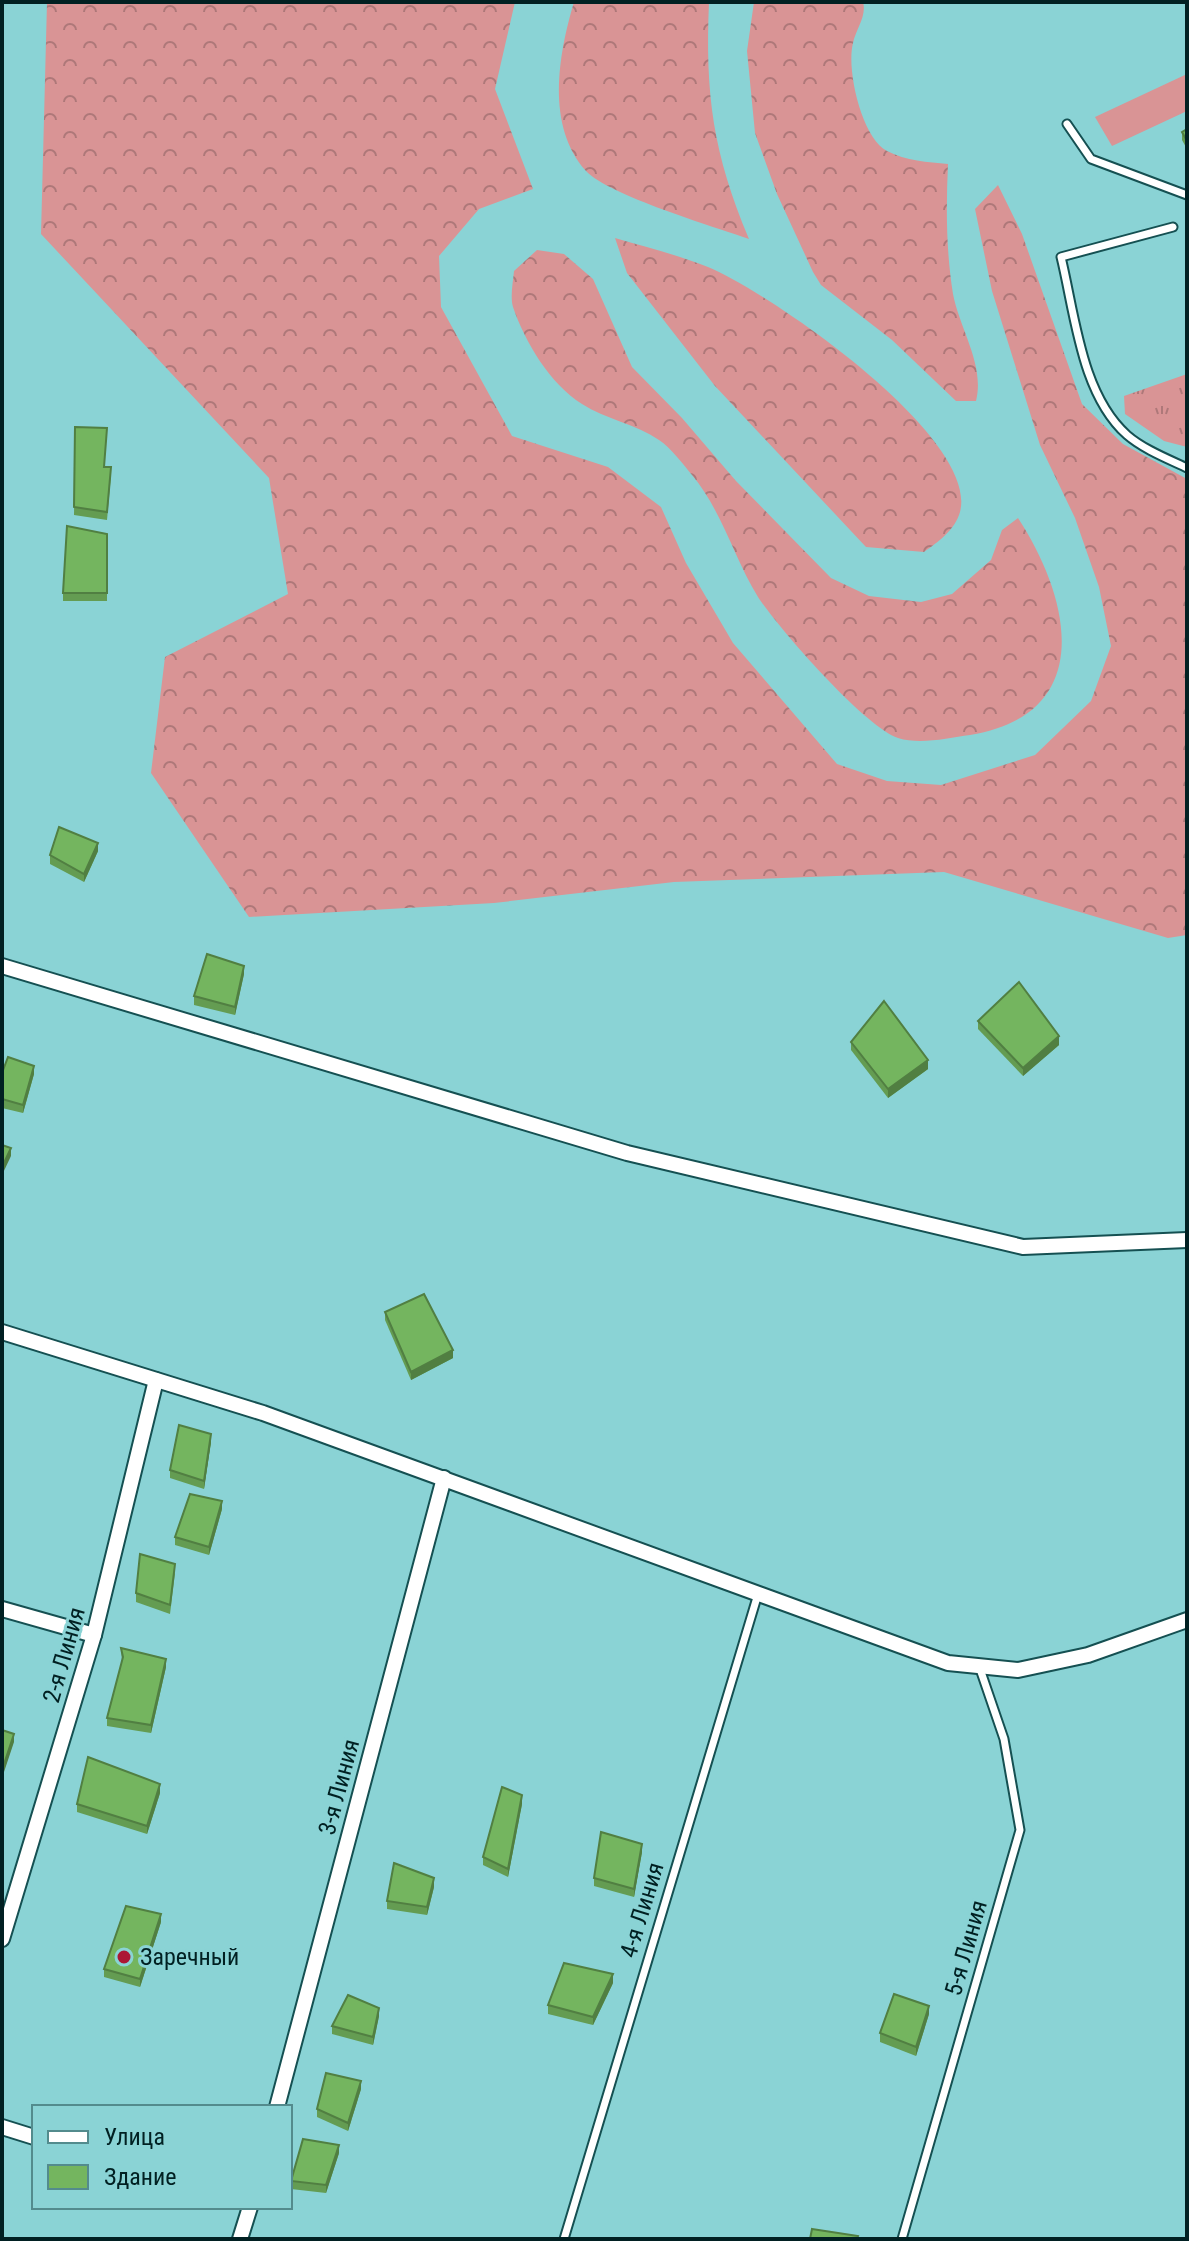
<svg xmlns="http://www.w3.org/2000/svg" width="1189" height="2241" viewBox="0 0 1189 2241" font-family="'Roboto Condensed',sans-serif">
	<defs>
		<pattern id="grass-tufts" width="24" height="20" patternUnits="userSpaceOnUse" patternTransform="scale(2)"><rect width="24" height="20" fill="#d99495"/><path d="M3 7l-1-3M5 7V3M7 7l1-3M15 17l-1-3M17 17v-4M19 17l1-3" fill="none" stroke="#ae7879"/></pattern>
		<pattern id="forest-crowns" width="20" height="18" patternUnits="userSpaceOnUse" patternTransform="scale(2)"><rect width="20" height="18" fill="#d99495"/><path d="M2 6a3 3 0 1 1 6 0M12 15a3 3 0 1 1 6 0" fill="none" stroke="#ae7879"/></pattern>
	</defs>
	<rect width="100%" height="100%" fill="#8ad3d5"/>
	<polygon fill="url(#grass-tufts)" points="1187,374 1187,447 1164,441 1125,414 1124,396"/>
	<g fill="url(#forest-crowns)">
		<polygon points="47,2 515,2 495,89 533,189 479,209 439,256 441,307 512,436 608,467 661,507 686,563 733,643 837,764 887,781 941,785 1035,755 1091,701 1111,646 1099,587 1075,518 1040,445 992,291 975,209 998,185 1022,234 1082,404 1123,444 1187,479 1187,935 1168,938 944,872 674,882 494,903 249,917 151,773 165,657 288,594 269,478 41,234"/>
		<path d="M574,2H709C705,95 713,153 749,239C715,227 608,195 586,171C546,126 558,56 574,2Z"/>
		<path d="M754,2H863C867,16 856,29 853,43C846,70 862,138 887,151C906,161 928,162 948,164C946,208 946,250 953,294C960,330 985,365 976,401H956L892,340L821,285L813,272L777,194L755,133L747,51Z"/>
		<path d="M615,238C646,247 678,255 708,267C769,292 980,437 960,512C955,530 938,542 924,552L866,547L715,386L627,273Z"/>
		<path d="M537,250L564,254L593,279L632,367L682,418L736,481L831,578L869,596L921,602L952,594L991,560L1002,530L1018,518C1071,599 1097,714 970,735C948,738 920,745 898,738C866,728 778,628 758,597C734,558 722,511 692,475C683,464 671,448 659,440C636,424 605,419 582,404C550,384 525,342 513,307C510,297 513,282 514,271Z"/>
	</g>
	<polygon fill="#d99495" points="1187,74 1187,111 1112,146 1095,117"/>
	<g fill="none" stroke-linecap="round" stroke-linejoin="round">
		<defs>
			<g id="service">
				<polyline points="1067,124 1091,159 1187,195"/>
				<path d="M1173,227L1061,257C1075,314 1081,394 1127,435C1143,449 1168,459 1187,468"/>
				<polyline points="564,2239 758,1594"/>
				<polyline points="902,2239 1020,1830 1004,1739 979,1666"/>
			</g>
			<g id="minor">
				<polyline points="2,966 627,1153 1023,1247 1187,1240"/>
				<polyline points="2,1332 263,1413 948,1663 1018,1670 1088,1655 1187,1620"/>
				<polyline points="2,1609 94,1635"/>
				<polyline points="2,1939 94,1635 156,1380"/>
				<polyline points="277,2107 444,1478"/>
				<polyline points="2,2127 34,2137"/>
				<polyline points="240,2239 250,2207"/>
			</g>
		</defs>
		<use href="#service" stroke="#155052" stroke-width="11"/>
		<use href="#minor" stroke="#155052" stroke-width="18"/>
		<use href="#service" stroke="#fff" stroke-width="7"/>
		<use href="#minor" stroke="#fff" stroke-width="14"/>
	</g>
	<g fill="#649c52">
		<polygon points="1187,129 1187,149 1182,140 1182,132"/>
		<polygon points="75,427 111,475 107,520 74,515"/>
		<polygon points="107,534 107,601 63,601 63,593"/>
		<polygon points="98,851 84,882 50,864 50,855"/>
		<polygon points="244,974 235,1015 194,1005 194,996"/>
		<polygon points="978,1021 1059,1045 1023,1076 978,1029"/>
		<polygon points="851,1042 928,1069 888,1098 851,1050"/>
		<polygon points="2,1073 34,1074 23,1113 2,1108"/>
		<polygon points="385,1312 453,1358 411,1380 385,1320"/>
		<polygon points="211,1442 204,1489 170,1478 170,1470"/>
		<polygon points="222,1509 209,1555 175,1545 175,1537"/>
		<polygon points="175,1573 170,1614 136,1602 136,1593"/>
		<polygon points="121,1648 166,1667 151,1733 107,1726 107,1718 122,1661"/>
		<polygon points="160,1793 147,1834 77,1812 77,1804"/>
		<polygon points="522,1804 508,1877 483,1865 483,1857"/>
		<polygon points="642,1852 634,1897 594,1886 594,1878"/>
		<polygon points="434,1887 427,1915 387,1909 387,1901"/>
		<polygon points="161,1922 140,1987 104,1977 104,1969"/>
		<polygon points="613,1983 593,2025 548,2014 548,2005"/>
		<polygon points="929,2014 916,2056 880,2042 880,2033"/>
		<polygon points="379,2016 373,2045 332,2034 332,2026"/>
		<polygon points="361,2089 348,2131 317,2117 317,2109"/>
		<polygon points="339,2153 326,2193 291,2189 291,2181"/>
	</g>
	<g fill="#517f42">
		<polygon points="98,843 98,851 84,882 84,874"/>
		<polygon points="244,966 244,974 235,1015 235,1007"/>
		<polygon points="1059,1036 1059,1045 1023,1076 1023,1068"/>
		<polygon points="928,1060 928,1069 888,1098 888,1089"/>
		<polygon points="34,1066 34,1074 23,1113 23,1105"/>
		<polygon points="11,1148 11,1156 2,1175 2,1167"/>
		<polygon points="453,1350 453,1358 411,1380 411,1372"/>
		<polygon points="211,1434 211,1442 204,1489 204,1481"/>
		<polygon points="222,1501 222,1509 209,1555 209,1547"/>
		<polygon points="166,1659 166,1667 151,1733 151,1725"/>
		<polygon points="14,1734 14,1742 2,1778 2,1770"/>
		<polygon points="160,1784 160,1793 147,1834 147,1826"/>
		<polygon points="522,1795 522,1804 508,1877 508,1869"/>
		<polygon points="642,1844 642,1852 634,1897 634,1889"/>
		<polygon points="434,1878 434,1887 427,1915 427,1907"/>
		<polygon points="161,1914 161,1922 140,1987 140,1979"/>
		<polygon points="613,1974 613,1983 593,2025 593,2017"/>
		<polygon points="929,2006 929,2014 916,2056 916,2047"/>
		<polygon points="379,2008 379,2016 373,2045 373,2037"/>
		<polygon points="361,2081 361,2089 348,2131 348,2123"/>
		<polygon points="339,2145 339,2153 326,2193 326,2185"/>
	</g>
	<g fill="#74b55f" stroke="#517f42" stroke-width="2">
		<polygon points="1187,129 1187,141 1182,132"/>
		<polygon points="75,427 107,428 104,467 111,467 107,512 74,507"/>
		<polygon points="67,526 107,534 107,593 63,593"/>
		<polygon points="59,827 98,843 84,874 50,855"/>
		<polygon points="207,954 244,966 235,1007 194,996"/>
		<polygon points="1019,982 1059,1036 1023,1068 978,1021"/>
		<polygon points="884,1001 928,1060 888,1089 851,1042"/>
		<polygon points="8,1057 34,1066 23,1105 2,1099 2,1073"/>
		<polygon points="2,1145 11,1148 2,1167"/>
		<polygon points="424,1294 453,1350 411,1372 385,1312"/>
		<polygon points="179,1425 211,1434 204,1481 170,1470"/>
		<polygon points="190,1494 222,1501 209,1547 175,1537"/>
		<polygon points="140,1554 175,1564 170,1605 136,1593"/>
		<polygon points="121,1648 166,1659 151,1725 107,1718 123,1657"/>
		<polygon points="2,1730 14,1734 2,1770"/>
		<polygon points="88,1757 160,1784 147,1826 77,1804"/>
		<polygon points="502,1787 522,1795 508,1869 483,1857"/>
		<polygon points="601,1832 642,1844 634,1889 594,1878"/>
		<polygon points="394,1863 434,1878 427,1907 387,1901"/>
		<polygon points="126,1906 161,1914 140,1979 104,1969"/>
		<polygon points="564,1963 613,1974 593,2017 548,2005"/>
		<polygon points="894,1994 929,2006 916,2047 880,2033"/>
		<polygon points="348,1995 379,2008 373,2037 332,2026"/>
		<polygon points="326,2073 361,2081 348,2123 317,2109"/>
		<polygon points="303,2139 339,2145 326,2185 291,2181"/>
		<polygon points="812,2229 858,2236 857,2239 810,2239"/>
	</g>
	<circle fill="#ac1634" stroke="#8ad3d5" stroke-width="3" cx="124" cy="1957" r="8"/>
	<g text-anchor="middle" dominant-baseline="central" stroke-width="6" stroke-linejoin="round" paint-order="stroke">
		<g font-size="24" fill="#012022" stroke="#8ad3d5">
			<text transform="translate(64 1655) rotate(-74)">2-я Линия</text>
			<text transform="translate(339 1787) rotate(-75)">3-я Линия</text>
			<text transform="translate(642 1910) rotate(-73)">4-я Линия</text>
			<text transform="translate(966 1948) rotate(-74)">5-я Линия</text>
		</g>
		<g font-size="24" fill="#012022" stroke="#8ad3d5" text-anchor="start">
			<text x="140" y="1957">Заречный</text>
		</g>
	</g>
	<rect width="1189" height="2241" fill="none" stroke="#012022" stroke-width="8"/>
	<rect x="32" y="2105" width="260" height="104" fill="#8ad3d5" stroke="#538b8d" stroke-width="2"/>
	<rect x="48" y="2131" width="40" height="12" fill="#ffffff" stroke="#538b8d" stroke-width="2"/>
	<text x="104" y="2145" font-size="24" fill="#012022">Улица</text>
	<rect x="48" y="2165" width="40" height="24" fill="#74b55f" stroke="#538b8d" stroke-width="2"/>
	<text x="104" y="2185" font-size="24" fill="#012022">Здание</text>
</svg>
